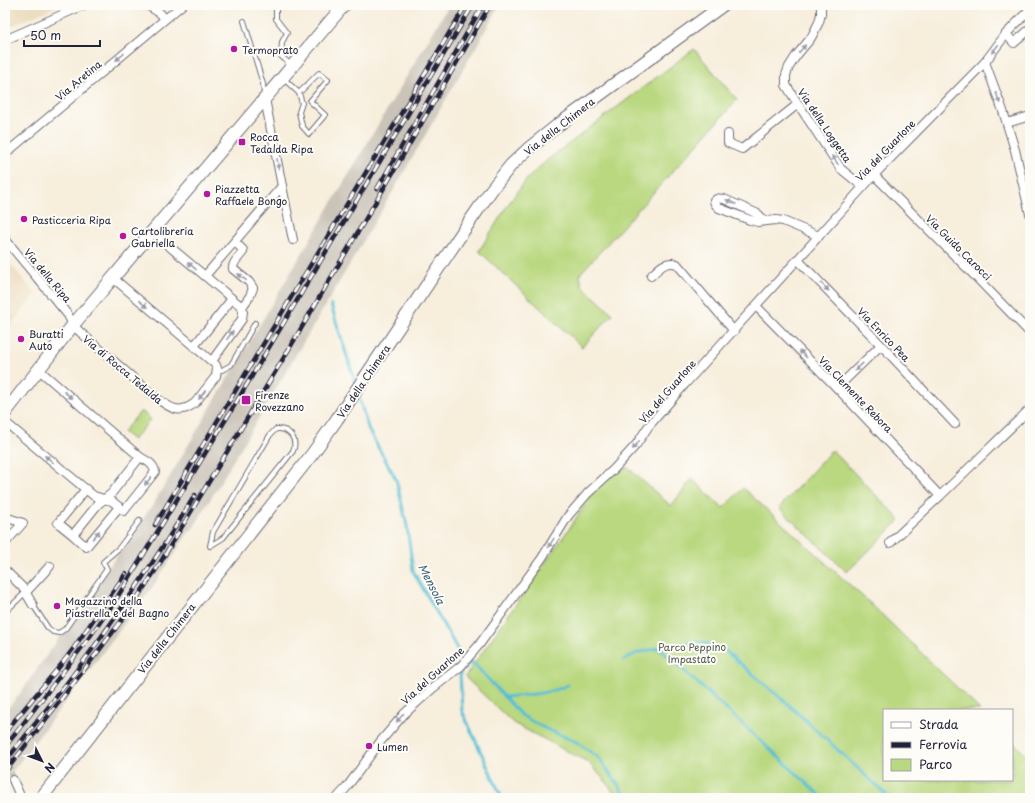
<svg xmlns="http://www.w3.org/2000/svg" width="1035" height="803" viewBox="0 0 1035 803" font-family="'Playpen Sans',sans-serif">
	<rect width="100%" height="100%" fill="#fdfcf7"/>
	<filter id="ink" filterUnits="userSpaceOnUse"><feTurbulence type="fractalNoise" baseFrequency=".025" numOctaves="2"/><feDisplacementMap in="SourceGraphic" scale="8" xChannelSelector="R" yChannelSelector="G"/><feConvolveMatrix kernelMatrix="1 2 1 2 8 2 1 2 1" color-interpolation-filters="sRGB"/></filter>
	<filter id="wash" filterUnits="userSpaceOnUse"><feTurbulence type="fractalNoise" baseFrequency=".012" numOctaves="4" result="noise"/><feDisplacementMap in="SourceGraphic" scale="16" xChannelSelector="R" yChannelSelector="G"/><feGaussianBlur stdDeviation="0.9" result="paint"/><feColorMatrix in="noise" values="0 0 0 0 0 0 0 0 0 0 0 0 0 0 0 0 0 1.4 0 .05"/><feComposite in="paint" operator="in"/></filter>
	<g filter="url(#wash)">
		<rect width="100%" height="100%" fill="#f7eedc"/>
		<g fill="#ead9ba">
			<polygon points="5,5 60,5 5,29"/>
			<polygon points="5,257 35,294 5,332"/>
		</g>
		<polygon fill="#cac3b8" points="449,5 500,5 392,193 194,527 188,533 151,589 5,781 5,711 18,696 154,503"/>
		<g fill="#b9d87f" stroke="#6e7d5d">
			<polygon points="694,49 737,100 580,274 582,286 613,314 582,347 479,251 509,203 527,179 546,161"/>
			<polygon points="141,411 151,419 133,440 123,432"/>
			<polygon points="832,450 900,520 847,572 779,508"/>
			<polygon points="627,467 671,506 692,479 723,508 743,488 873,606 980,710 884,710 884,780 1012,780 1012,741 1030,759 1030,798 617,798 608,784 588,762 513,723 465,677 573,523 598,484"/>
		</g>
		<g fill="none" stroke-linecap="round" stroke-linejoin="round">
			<g stroke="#57bed4" stroke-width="3">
				<polyline points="331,305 356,385"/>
				<polyline points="358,395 369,431 396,479 407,526 413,571 460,654 477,667 521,715 546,729 575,741 598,757 620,787 626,798"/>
				<polyline points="658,648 667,655 823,798"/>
				<polyline points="623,660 637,653 658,648 698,641 722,648 789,705 890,798"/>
				<polyline points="471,662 460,672 462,711 502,798"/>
				<path d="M504,697C525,695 549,694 568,685"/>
			</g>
		</g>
	</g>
	<g filter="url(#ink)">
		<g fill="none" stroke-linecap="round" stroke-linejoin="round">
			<polyline stroke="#ccc5bc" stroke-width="8" stroke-dasharray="8 4" stroke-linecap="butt" points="5,762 13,780"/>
			<defs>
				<g id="lane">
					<polyline points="276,5 276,19 287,33 282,42 281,56 292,66"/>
					<polyline points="244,21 263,84 264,94"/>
					<polyline points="283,78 299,93 319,73 328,80 310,101 325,115 309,134 302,126 299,112 302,103 299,93"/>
					<polyline points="217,369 222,370 231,365 255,323"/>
					<path d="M276,429C289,428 298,439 293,451L223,538L210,546L213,532L270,435Z"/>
					<polyline points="33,605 48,628 53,632 59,633 65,629 107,569 103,562 119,548 140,520"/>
					<polyline points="5,612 26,592"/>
				</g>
				<g id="street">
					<polyline points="147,5 160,13 165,19"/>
					<polyline points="821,5 821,14 819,22 811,38 796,56 789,67 786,75 786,85 798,104 841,169 863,187"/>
					<polyline points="1006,34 1014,43 1030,29"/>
					<polyline points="5,40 84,5"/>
					<polyline points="985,62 1003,111 1015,150 1030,214"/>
					<polyline points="1007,123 1030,116"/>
					<polyline points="728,134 728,143 742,149 798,104"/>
					<polyline points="5,154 182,5"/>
					<polyline points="874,175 972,273 1030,333"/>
					<polyline points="282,186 293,240"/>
					<path d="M765,221L758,214L724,199C719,198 717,198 714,201L715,204L719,208L750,220L758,222L776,220L783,221L819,236"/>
					<polyline points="152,232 205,276 282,186 265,99"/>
					<path d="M5,239L68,315L73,325L80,332L154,396C169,407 178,416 195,403L216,376L217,369L216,365L113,278"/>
					<path d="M235,242L243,250V252C239,257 232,263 233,269L249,282L253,288L250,296L242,307"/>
					<polyline points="798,260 881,345 955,424"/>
					<polyline points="205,276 242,307 243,312 242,319 212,361"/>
					<path d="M651,276C658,269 665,260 677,264L734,331"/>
					<polyline points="756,306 837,388 940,496 890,543"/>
					<polyline points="194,346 232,299"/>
					<polyline points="837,388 881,345"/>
					<path d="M5,422L94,496L104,499L112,501L124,511L155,472C154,464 147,461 140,457L38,369"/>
					<polyline points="940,496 1030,409"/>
					<polyline points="119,507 86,547 73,535 98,504 111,494 140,457"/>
					<polyline points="5,517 23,523 5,543"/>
					<polyline points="73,535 58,523 86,489"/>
					<polyline points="5,570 23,588 33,605"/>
					<polyline points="26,592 50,566"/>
					<polyline points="13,780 21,798"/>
					<polyline points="337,798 347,787 380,742 404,714 433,688 461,666 479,645 542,558 568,516 588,493 614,469 636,445 648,427 685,384 874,175 985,62 1006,34 1030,9"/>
				</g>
				<g id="secondary">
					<polyline points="5,413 73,325 344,5"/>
					<polyline points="41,798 313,453 337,419 468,224 492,189 511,165 528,149 558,125 723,5"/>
				</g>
			</defs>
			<use href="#lane" stroke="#6d6973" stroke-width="6"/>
			<use href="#street" stroke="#6d6973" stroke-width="10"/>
			<use href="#secondary" stroke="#6d6973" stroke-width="14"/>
			<use href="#lane" stroke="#fff" stroke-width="4"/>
			<use href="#street" stroke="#fff" stroke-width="8"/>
			<use href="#secondary" stroke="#fff" stroke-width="12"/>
			<defs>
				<g id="rail">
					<polyline points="377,189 483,5"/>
					<polyline points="155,525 466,5"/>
					<polyline points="5,732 60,666 73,649 126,573"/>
					<polyline points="5,747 86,642 113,604 139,562 240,396 473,5"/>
					<path d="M5,762C34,725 63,689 91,651C128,601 163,548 195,495"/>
					<polyline points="5,772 100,649 125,616 157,568 289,349 388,181 490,5"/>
				</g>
			</defs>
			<use href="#rail" stroke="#22223b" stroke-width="4.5"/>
			<use href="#rail" stroke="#fdfcf7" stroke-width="3" stroke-dasharray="9" stroke-linecap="butt"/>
		</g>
		<defs><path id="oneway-solid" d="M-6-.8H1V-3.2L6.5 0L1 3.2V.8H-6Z"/></defs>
		<g fill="#9c9ca7">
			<use href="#oneway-solid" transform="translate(802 49) rotate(-49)"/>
			<use href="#oneway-solid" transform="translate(995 49) rotate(127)"/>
			<use href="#oneway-solid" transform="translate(120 57) rotate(140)"/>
			<use href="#oneway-solid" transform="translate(998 98) rotate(71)"/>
			<use href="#oneway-solid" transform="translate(835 160) rotate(-125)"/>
			<use href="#oneway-solid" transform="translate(278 164) rotate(79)"/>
			<use href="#oneway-solid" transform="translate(731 202) rotate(-156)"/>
			<use href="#oneway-solid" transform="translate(192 266) rotate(-141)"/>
			<use href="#oneway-solid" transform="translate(242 277) rotate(-141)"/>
			<use href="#oneway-solid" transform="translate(825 287) rotate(46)"/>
			<use href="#oneway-solid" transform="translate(143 304) rotate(40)"/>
			<use href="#oneway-solid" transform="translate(230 335) rotate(-54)"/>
			<use href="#oneway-solid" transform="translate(803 354) rotate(-134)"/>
			<use href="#oneway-solid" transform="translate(859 367) rotate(136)"/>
			<use href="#oneway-solid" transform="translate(68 395) rotate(41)"/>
			<use href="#oneway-solid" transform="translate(202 395) rotate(127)"/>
			<use href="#oneway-solid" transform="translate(636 445) rotate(128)"/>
			<use href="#oneway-solid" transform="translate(49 459) rotate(-141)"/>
			<use href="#oneway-solid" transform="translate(148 481) rotate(129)"/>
			<use href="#oneway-solid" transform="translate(96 535) rotate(-50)"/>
			<use href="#oneway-solid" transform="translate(551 543) rotate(122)"/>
			<use href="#oneway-solid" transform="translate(400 718) rotate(132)"/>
		</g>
	</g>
	<g fill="#b5179e" stroke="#fdfcf7" stroke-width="1.5">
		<circle cx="234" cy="49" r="4"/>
		<rect x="238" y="138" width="8" height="8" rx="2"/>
		<circle cx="207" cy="194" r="4"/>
		<circle cx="24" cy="219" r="4"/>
		<circle cx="123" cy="236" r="4"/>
		<circle cx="21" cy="339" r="4"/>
		<rect x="241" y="395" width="10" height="10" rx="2"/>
		<circle cx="57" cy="606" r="4"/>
		<circle cx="369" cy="746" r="4"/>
	</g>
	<g text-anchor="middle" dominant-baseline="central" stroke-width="4" stroke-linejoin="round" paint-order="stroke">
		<g font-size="10" fill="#22223b" stroke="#fdfcf7" text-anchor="start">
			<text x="242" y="49">Termoprato</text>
			<text x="250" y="136">Rocca<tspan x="250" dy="12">Tedalda Ripa</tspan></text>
			<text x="215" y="188">Piazzetta<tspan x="215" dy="12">Raffaele Bongo</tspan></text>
			<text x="32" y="219">Pasticceria Ripa</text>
			<text x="131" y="230">Cartolibreria<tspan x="131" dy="12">Gabriella</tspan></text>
			<text x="29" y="333">Buratti<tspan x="29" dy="12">Auto</tspan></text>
			<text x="255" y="394">Firenze<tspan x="255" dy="12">Rovezzano</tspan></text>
			<text x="65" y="600">Magazzino della<tspan x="65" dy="12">Piastrella e del Bagno</tspan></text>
			<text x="377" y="746">Lumen</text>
		</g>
		<g font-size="10" fill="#22223b" stroke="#fdfcf7">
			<text transform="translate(78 80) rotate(-40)">Via Aretina</text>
			<text transform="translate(825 125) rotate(56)">Via della Loggetta</text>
			<text transform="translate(559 126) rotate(-38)">Via della Chimera</text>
			<text transform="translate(885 150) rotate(-46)">Via del Guarlone</text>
			<text transform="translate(959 247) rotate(45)">Via Guido Carocci</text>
			<text transform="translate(48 275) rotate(50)">Via della Ripa</text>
			<text transform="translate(884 334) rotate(46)">Via Enrico Pea</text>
			<text transform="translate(123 369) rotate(40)">Via di Rocca Tedalda</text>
			<text transform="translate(363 381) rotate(-56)">Via della Chimera</text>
			<text transform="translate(667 391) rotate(-49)">Via del Guarlone</text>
			<text transform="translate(856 394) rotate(46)">Via Clemente Rebora</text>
			<text transform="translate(166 638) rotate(-52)">Via della Chimera</text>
			<text transform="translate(432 675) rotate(-42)">Via del Guarlone</text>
		</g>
		<g font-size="10" fill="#4f594f" stroke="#fdfcf7">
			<text x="692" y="646">Parco Peppino<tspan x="692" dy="12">Impastato</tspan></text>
		</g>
		<g font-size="11" font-style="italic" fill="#376078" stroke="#fdfcf7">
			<text transform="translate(432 584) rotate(63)">Mensola</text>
		</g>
	</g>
	<rect width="1035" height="803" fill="none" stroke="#fdfcf7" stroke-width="20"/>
	<rect x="883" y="709" width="130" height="72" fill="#fdfcf7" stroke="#a5a5ac"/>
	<rect x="891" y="722" width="20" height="6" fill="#ffffff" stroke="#a5a5ac"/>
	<text x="919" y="729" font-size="12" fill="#22223b">Strada</text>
	<rect x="891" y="742" width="20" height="6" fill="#22223b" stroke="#a5a5ac"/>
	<text x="919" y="749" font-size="12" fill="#22223b">Ferrovia</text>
	<rect x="891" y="759" width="20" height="12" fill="#b9d87f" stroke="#a5a5ac"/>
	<text x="919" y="769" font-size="12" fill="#22223b">Parco</text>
	<g transform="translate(42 761) rotate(132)" stroke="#fdfcf7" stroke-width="3" paint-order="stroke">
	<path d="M0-3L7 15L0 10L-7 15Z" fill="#22223b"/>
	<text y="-6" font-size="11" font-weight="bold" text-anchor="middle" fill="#22223b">N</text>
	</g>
	<path d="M24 40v6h76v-6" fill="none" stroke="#22223b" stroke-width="2"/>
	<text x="30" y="40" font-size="12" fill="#22223b" stroke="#fdfcf7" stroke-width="3" paint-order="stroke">50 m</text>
</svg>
